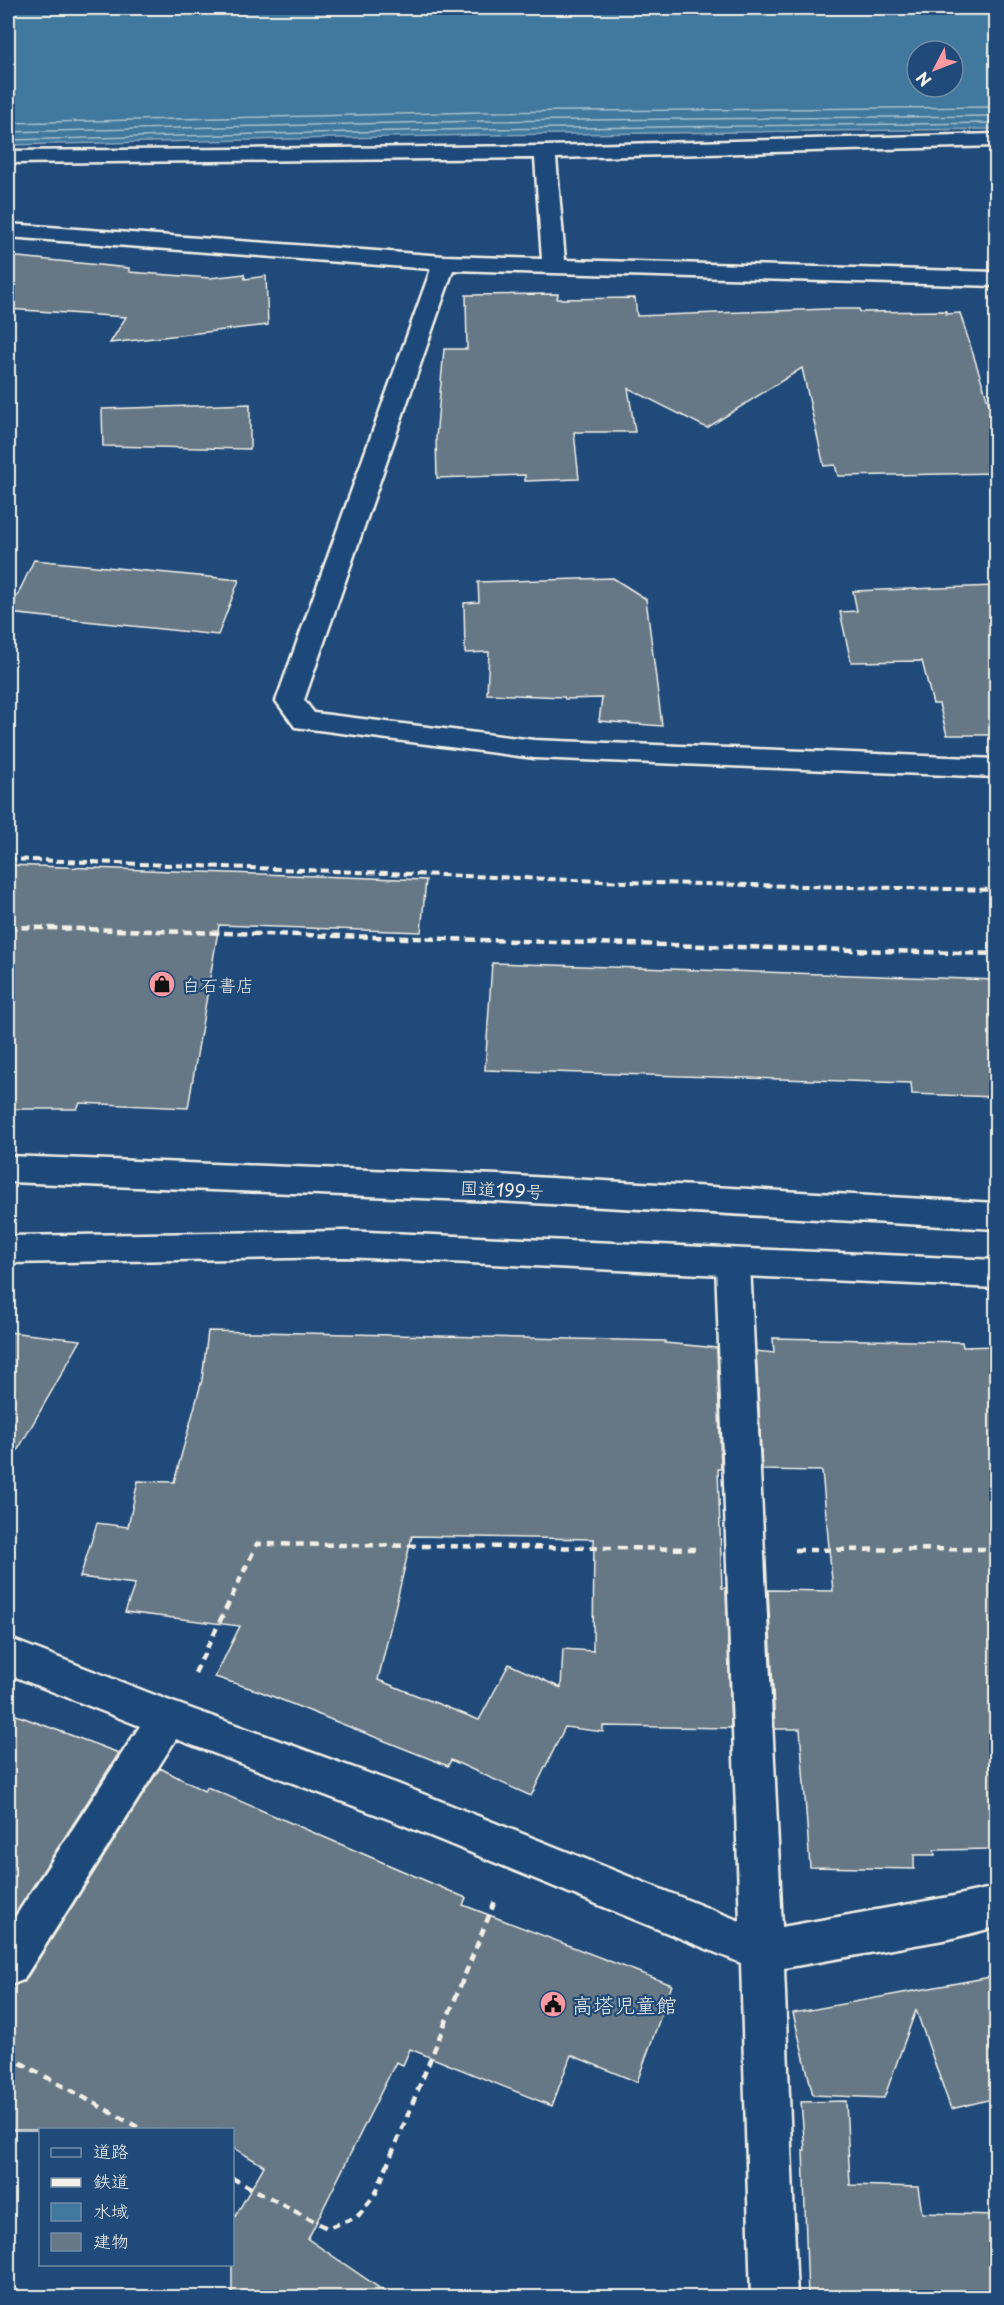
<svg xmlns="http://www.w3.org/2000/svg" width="1004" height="2305" viewBox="0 0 1004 2305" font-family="'Playpen Sans','Klee One',sans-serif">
	<rect width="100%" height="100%" fill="#1f4a7a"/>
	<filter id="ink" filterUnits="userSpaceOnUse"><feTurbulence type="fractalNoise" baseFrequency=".0167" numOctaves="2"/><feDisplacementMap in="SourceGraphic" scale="12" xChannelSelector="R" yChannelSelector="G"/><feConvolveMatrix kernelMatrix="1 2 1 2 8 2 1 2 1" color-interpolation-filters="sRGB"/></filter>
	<g filter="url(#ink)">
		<path fill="#41789e" stroke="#89a8bc" stroke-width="1.5" fill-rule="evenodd" d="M8,8H996V129L484,135L8,145ZM917,51H953V87H917Z"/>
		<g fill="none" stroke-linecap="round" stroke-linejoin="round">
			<g stroke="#acc1ca" stroke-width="1.5">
				<polyline points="8,123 484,112 996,107"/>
				<polyline points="8,132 484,121 996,116"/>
				<polyline points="8,140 484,129 996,123"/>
			</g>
		</g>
		<g fill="#667886" stroke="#f4f1e8" stroke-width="1.5" fill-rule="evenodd">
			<polygon points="8,256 129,268 129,272 210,278 244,274 245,279 266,276 268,325 110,343 126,317 8,309"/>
			<polygon points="558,294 557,299 635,298 637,316 827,309 859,309 860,312 946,311 946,314 960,313 996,426 996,473 838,476 835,465 824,466 802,368 707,428 628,388 635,432 574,432 579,479 525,481 525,475 437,478 436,438 444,349 467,349 466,295"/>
			<polygon points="250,404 250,449 103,446 102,409"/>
			<polygon points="34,560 239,580 218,635 9,613"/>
			<polygon points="613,578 646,599 662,726 599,721 602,698 565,699 564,697 487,694 489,652 465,653 464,603 479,602 478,582"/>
			<polygon points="996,586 996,735 947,735 939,704 933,704 922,661 851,662 840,612 857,611 853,591"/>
			<polygon points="8,865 426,880 421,932 219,925 188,1108 80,1103 77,1109 8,1109"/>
			<polygon points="492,963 996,980 996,1097 912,1094 911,1083 485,1070"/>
			<path d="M208,1331L665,1341V1343L717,1348L721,1469H718L722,1588H726L731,1728L603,1726V1732L565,1727L531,1796L451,1760L448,1766L259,1691L215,1677L240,1626L125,1612L135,1584L80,1577L97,1523L128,1527L138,1481L174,1482L202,1380ZM412,1536L594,1539L593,1651L563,1649L561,1688L509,1664L479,1720L378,1680Z"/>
			<polygon points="8,1332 81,1340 8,1467"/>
			<polygon points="773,1338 962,1342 963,1347 996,1346 996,1849 934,1850 935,1855 914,1855 914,1869 810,1867 800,1729 775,1729 768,1590 833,1591 822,1471 762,1470 756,1351 774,1353"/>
			<polygon points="8,1712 119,1753 8,1925"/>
			<polygon points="160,1768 204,1791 207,1787 466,1898 463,1905 672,1985 637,2082 571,2055 552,2106 410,2049 403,2065 396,2062 308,2239 394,2298 232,2298 232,2222 264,2166 232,2147 232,2130 8,2130 8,1988 25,1981"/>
			<polygon points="996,1976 996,2098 951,2109 916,2010 884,2098 813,2095 793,2013"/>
			<polygon points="846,2101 850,2185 918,2187 922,2213 996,2215 996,2298 808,2298 803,2150 805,2150 801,2102"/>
		</g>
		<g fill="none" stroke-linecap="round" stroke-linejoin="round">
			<defs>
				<g id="minor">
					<polygon points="996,134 996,146 556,158 565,260 996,272 996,286 453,270 304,700 314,713 534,740 996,759 996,777 534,758 295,727 276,701 431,269 8,237 8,224 444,256 542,259 535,158 8,163 8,151 545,146"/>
					<polygon points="733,1250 745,1254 750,1264 782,1927 949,1897 996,1887 996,1927 949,1939 784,1968 797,2298 751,2298 741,1963 391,1820 176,1739 23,1980 8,1986 8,1928 140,1726 8,1674 8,1638 170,1701 398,1784 740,1921 716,1264 721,1254"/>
				</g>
				<g id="highway">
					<polygon points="8,1156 497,1175 996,1203 996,1229 497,1201 8,1182"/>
					<polygon points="345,1231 996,1260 996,1288 345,1257 8,1263 8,1236"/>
				</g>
			</defs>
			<use href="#minor" stroke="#f4f1e8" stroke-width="5"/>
			<use href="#highway" stroke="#f4f1e8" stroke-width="5"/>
			<g stroke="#f4f1e8" stroke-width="4.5" stroke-dasharray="8 6" stroke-linecap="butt">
				<polyline points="795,1550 996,1549"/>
				<polyline points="195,1673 257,1544 695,1549"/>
				<polyline points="8,2056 143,2130"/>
				<polyline points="232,2178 327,2228 357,2217 375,2195 495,1901"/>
			</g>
			<use href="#minor" fill="#1f4a7a" fill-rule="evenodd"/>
			<use href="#highway" fill="#1f4a7a" fill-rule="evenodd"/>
			<polyline stroke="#f4f1e8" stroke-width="4" stroke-dasharray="8 4" stroke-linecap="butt" points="8,859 656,883 996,890"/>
			<polyline stroke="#f4f1e8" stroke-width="4.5" stroke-dasharray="9 4.5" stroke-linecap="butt" points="8,927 996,954"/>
		</g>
	</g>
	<defs>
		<symbol id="shop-disc" viewBox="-11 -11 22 22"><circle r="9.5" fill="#ff9aa2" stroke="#1f4a7a"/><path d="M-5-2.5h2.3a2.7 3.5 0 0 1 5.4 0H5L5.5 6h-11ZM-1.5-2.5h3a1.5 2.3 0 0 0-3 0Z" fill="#111"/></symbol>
		<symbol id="civic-disc" viewBox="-11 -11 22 22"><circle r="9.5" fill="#ff9aa2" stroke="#1f4a7a"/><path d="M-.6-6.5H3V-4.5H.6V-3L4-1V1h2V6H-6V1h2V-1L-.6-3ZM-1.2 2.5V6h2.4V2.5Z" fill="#111"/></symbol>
	</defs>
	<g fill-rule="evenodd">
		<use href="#shop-disc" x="147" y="969" width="30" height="30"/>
		<use href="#civic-disc" x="538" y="1989" width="30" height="30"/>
	</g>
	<g text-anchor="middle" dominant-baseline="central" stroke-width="4.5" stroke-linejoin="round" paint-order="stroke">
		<g font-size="18" fill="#f4f1e8" stroke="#1f4a7a" text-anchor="start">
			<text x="182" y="984">白石書店</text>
		</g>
		<g font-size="18" fill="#f4f1e8" stroke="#1f4a7a">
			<text transform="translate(502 1189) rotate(3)">国道199号</text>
		</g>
		<g font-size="21" fill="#f4f1e8" stroke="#1f4a7a" text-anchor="start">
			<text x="572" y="2004">高塔児童館</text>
		</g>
	</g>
	<rect width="1004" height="2305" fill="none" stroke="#1f4a7a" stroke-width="30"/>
	<rect x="15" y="15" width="974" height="2275" fill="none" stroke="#f4f1e8" stroke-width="2" filter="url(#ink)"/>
	<rect x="39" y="2128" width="195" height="138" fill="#1f4a7a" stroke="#748da6" stroke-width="1.5"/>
	<rect x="51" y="2148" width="30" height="9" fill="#1f4a7a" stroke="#748da6" stroke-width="1.5"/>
	<text x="93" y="2158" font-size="18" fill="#f4f1e8">道路</text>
	<rect x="51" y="2178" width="30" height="9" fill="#f4f1e8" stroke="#748da6" stroke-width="1.5"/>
	<text x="93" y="2188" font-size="18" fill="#f4f1e8">鉄道</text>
	<rect x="51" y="2203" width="30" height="18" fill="#41789e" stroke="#748da6" stroke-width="1.5"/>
	<text x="93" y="2218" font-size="18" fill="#f4f1e8">水域</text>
	<rect x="51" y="2233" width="30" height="18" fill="#667886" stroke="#748da6" stroke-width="1.5"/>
	<text x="93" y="2248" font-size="18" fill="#f4f1e8">建物</text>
	<g transform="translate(935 69) rotate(228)"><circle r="28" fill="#1f4a7a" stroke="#748da6" stroke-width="1.5"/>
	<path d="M0-4.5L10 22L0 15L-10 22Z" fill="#ff9aa2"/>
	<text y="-9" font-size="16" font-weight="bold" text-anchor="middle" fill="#f4f1e8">N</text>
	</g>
</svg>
